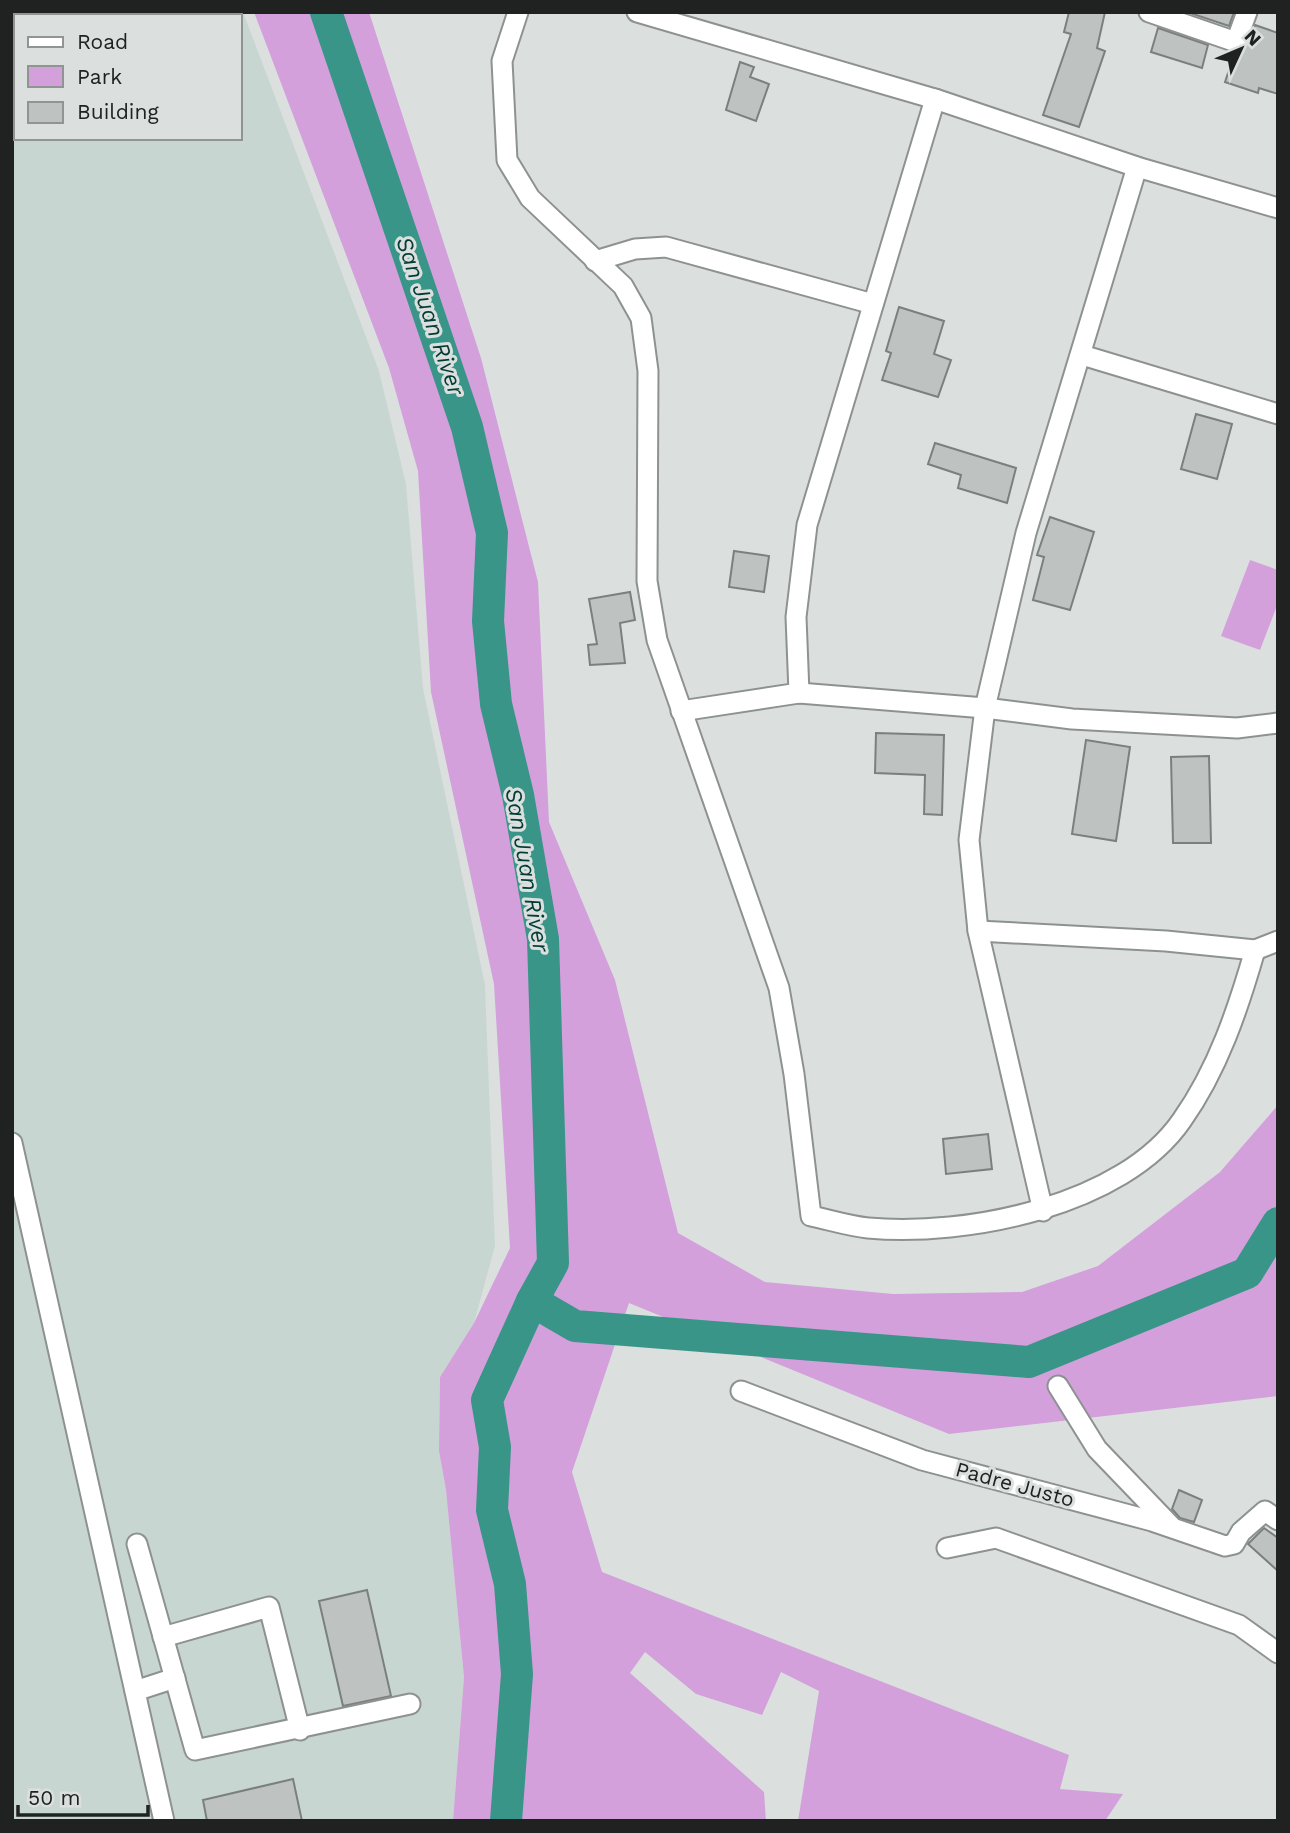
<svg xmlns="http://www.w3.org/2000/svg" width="1290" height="1833" viewBox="0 0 1290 1833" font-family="'Work Sans',sans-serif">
	<rect width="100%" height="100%" fill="#dbe0df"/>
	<path fill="#c8d6d2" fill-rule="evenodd" d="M12,12H243L379,371L406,484L423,688L485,985L495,1246L474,1323L440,1377L439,1451L446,1490L464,1677L453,1821H12ZM16,16H240V138H16Z"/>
	<g fill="#d3a0dc">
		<polygon points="254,12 369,12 481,358 538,582 549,822 615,980 678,1233 765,1282 893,1294 1022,1292 1098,1266 1220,1172 1278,1105 1278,1396 949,1434 629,1303 572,1472 602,1572 1069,1755 1060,1789 1123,1794 1105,1821 798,1821 819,1691 781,1672 762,1715 696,1694 645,1652 630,1673 764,1792 766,1821 453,1821 464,1677 446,1490 439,1451 440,1377 474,1323 510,1248 494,984 431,692 418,471 389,368"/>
		<polygon points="1250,560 1278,570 1278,603 1260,650 1221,636"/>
	</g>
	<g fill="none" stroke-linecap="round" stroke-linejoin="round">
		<g stroke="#399587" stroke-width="32">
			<polyline points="326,12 467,427 492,533 488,621 496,704 518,795 543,939 553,1263 532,1301 487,1400 495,1447 492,1510 510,1584 517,1674 506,1821"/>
			<polyline points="532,1301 575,1326 1029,1362 1247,1273 1278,1223"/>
		</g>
	</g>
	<g fill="#bec3c2" stroke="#7b807f" stroke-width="2">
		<polygon points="1069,12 1105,12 1097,48 1105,51 1079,127 1043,115 1071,34 1064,32"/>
		<polygon points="1187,12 1234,12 1229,26"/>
		<polygon points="1255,25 1278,33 1278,94 1259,88 1258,93 1225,82 1231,64 1236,65"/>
		<polygon points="1158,28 1208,45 1202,68 1151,52"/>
		<polygon points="740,62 754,67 750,77 769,84 756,121 726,110"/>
		<polygon points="899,307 944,321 934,354 951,360 938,397 882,380 891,353 886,351"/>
		<polygon points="1196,414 1232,424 1217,479 1181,469"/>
		<polygon points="935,443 1016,468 1007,503 958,488 961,475 928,464"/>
		<polygon points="1050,517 1094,532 1070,610 1033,600 1044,557 1037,555"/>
		<polygon points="734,551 769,556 764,592 729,587"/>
		<polygon points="630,592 635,620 620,623 625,663 590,665 588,645 597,644 589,599"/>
		<polygon points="876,733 944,735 942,815 924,814 925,775 875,773"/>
		<polygon points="1086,740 1130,747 1116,841 1072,834"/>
		<polygon points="1209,756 1211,843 1173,843 1171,757"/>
		<polygon points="988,1134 992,1169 946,1174 943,1139"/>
		<polygon points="1179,1490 1202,1500 1194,1522 1180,1518 1172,1509"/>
		<polygon points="1264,1528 1278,1538 1278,1571 1248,1544"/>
		<polygon points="367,1590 391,1696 343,1706 319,1601"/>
		<polygon points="293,1779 302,1821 207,1821 203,1800"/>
	</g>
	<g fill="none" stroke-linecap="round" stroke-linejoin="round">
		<defs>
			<g id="minor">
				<path d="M518,12L502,61L507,160L530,198L623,286L641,318L648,371L647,581L657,640L779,988L794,1074L811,1216C830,1220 849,1226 868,1228C966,1237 1123,1206 1182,1120C1218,1069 1238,1009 1255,950"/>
				<polyline points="637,12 935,99 1137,167 1278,208"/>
				<polyline points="1149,12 1236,42 1247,12"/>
				<polyline points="595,261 635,249 666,247 873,304"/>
				<polyline points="1082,355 1278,414"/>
				<polyline points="799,693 796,617 807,525 935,99"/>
				<polyline points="681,711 799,693 985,708 1072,719 1237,728 1278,723"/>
				<polyline points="978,931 1166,941 1255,950 1278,941"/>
				<polyline points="12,1143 164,1821"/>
				<polyline points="1043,1211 978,931 969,840 985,708 1026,533 1137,167"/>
				<polyline points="1058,1386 1097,1449 1171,1526"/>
				<polyline points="741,1391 922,1460 1152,1521 1225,1546 1234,1544 1241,1532 1265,1511 1278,1520"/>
				<polyline points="137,1544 195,1750 410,1704"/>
				<polyline points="947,1548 996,1538 1239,1625 1278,1653"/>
				<polyline points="163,1637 269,1607 300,1730"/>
				<polyline points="135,1691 175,1678"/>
			</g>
		</defs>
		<use href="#minor" stroke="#8d9291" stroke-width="23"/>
		<use href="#minor" stroke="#fff" stroke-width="19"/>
	</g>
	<g text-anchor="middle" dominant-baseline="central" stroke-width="6" stroke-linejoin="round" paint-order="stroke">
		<g font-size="21" fill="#202222" stroke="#dbe0df">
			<text transform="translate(1015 1484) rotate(15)">Padre Justo</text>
		</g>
		<g font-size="23" font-style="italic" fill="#023c34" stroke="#dbe0df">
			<text transform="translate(430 316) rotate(71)">San Juan River</text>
			<text transform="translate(527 870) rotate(80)">San Juan River</text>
		</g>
	</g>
	<rect width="1290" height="1833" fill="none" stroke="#202222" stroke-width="28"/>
	<rect x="14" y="14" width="228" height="126" fill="#dbe0df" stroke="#909493" stroke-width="2"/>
	<rect x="28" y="37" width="35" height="10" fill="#ffffff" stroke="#909493" stroke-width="2"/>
	<text x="77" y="49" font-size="21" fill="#202222">Road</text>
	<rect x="28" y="66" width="35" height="21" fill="#d3a0dc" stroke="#909493" stroke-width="2"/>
	<text x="77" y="84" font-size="21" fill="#202222">Park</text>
	<rect x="28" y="102" width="35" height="21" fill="#bec3c2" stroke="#909493" stroke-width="2"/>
	<text x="77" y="119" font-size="21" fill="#202222">Building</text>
	<g transform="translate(1241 49) rotate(46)" stroke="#dbe0df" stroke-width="5" paint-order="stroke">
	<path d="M0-5L12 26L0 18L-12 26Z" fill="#202222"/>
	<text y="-10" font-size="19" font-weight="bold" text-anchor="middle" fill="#202222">N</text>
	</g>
	<path d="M18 1805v10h130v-10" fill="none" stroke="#202222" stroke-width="3.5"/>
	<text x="28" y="1805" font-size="21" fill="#202222" stroke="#dbe0df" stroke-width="5" paint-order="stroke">50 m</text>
</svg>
